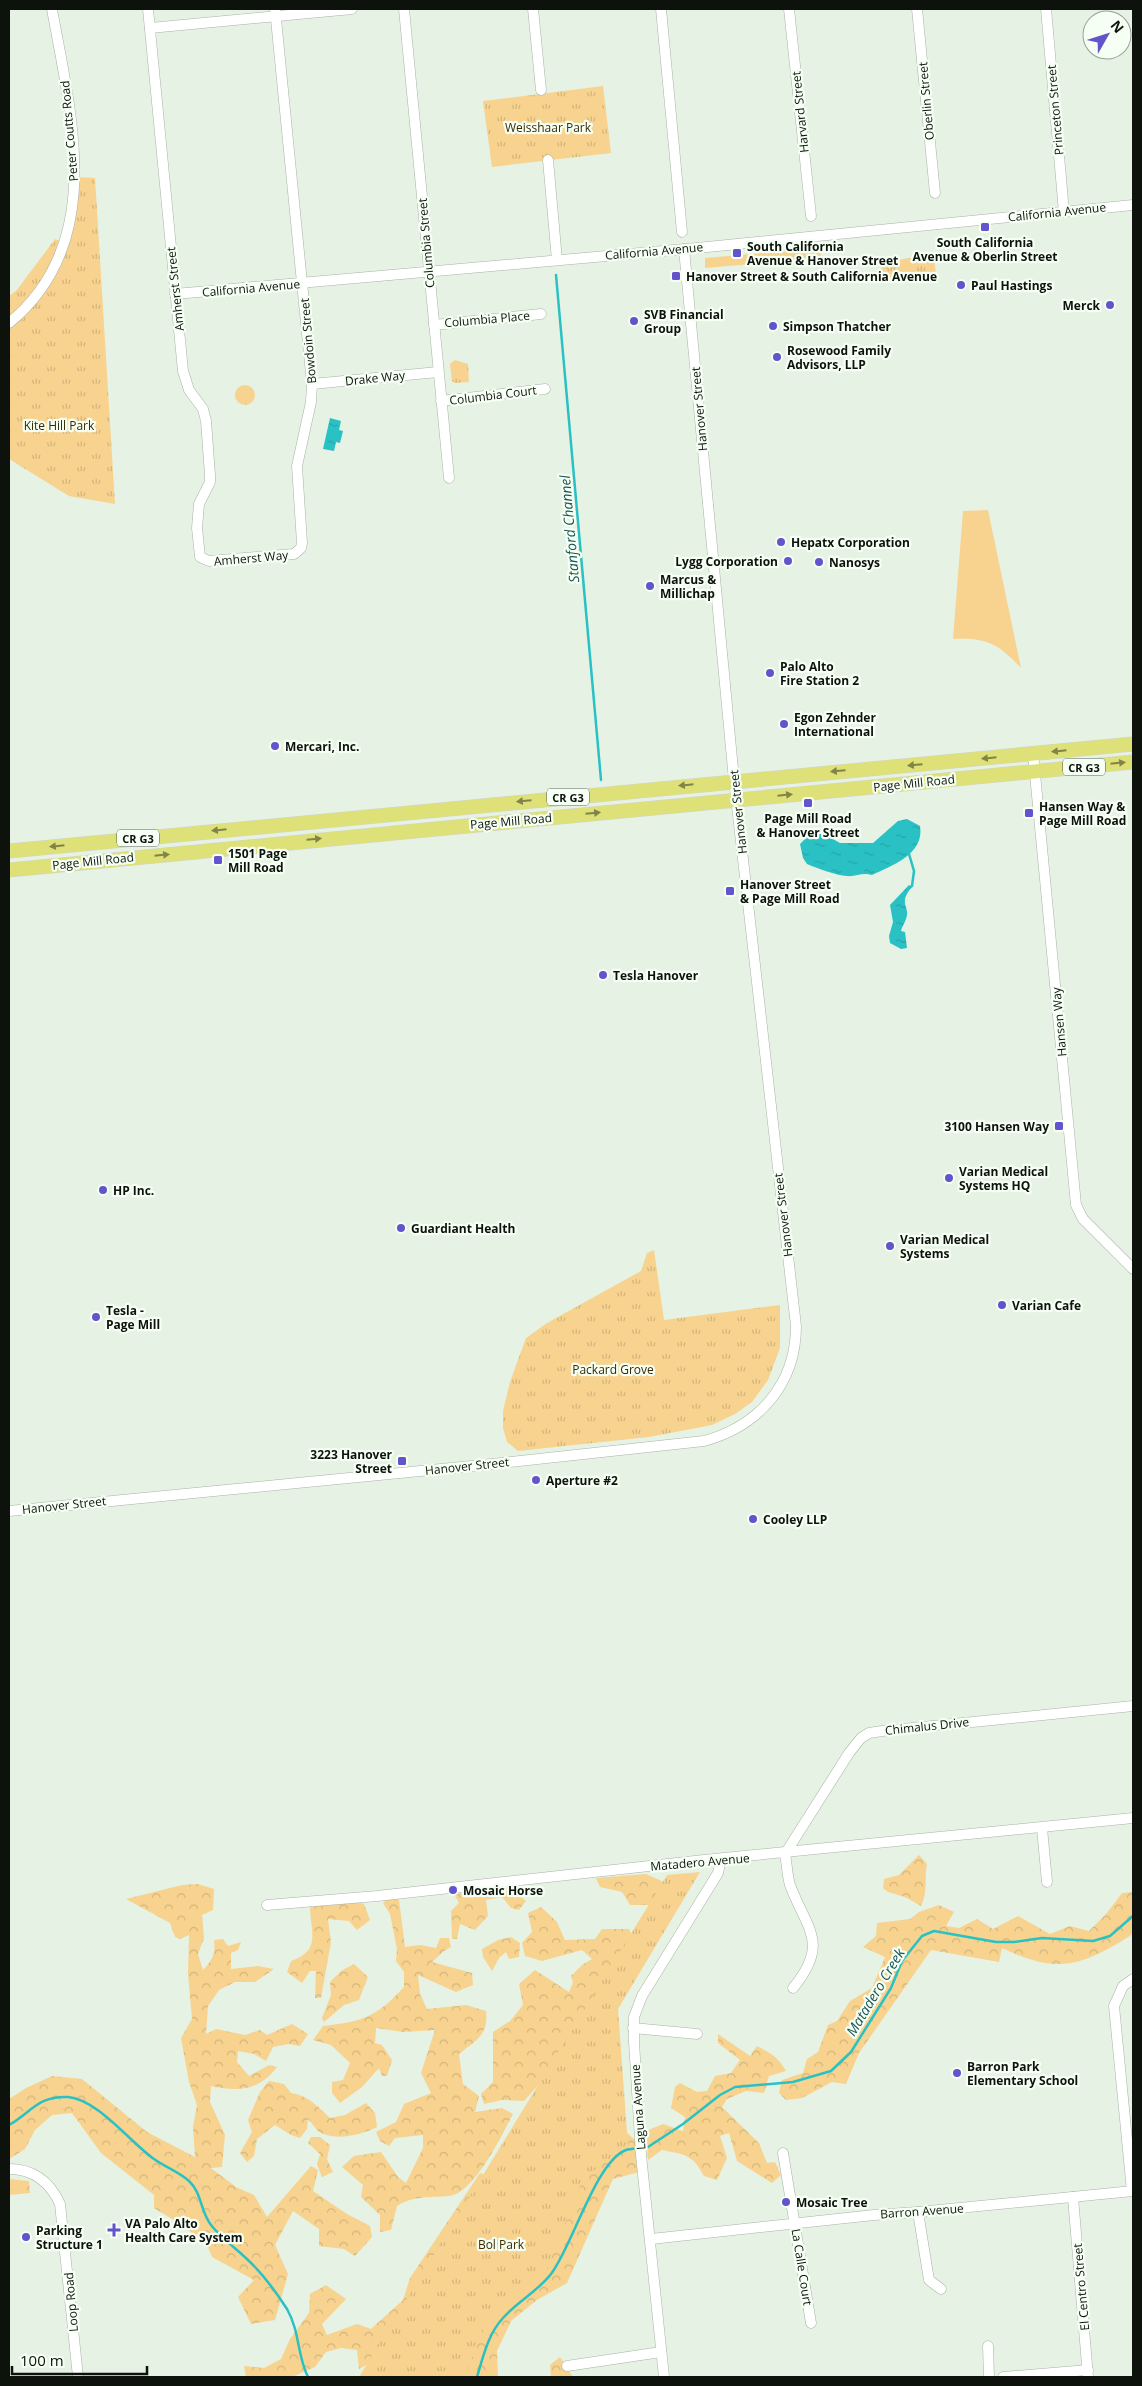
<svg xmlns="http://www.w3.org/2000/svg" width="1142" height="2386" viewBox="0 0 1142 2386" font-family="'Open Sans',sans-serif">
	<defs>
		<pattern id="forest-crowns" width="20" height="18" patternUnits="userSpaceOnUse" patternTransform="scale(1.25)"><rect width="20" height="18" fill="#f7d38f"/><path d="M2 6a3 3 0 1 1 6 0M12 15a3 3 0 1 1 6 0" fill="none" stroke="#d3b47a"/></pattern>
		<pattern id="park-tufts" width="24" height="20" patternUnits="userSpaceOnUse" patternTransform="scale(1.25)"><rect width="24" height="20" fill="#f7d38f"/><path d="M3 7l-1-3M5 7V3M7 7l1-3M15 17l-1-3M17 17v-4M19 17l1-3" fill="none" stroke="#d3b47a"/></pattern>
		<pattern id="water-ripples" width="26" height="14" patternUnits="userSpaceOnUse" patternTransform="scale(1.25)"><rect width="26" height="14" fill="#2ac1c5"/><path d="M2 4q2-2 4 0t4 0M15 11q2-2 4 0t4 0" fill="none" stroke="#24a5a8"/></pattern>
	</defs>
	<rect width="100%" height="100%" fill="#e6f2e4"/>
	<g fill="#f7d38f">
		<polygon points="821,248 821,258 705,268 705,258"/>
		<path d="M988,510L1021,668C999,644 986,637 953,639L963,511Z"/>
	</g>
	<g fill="url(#forest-crowns)">
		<path d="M919,1855L927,1864C924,1879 928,1893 921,1906L905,1897L888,1892L883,1888L884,1879L899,1875Z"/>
		<polygon points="646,1874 668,1884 657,1905 630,1905 622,1892 600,1887 596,1878"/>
		<path d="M198,1884L214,1889L213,1910L202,1915L204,1938L198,1954L203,1970C212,1961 216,1953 214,1940L223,1939L228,1946L241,1942L238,1950L231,1953V1969L258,1966L274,1969L255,1982H235L219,1990L208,2006L206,2034L216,2029L245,2035L260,2030L267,2035L292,2024L308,2034L300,2046L289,2044L273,2047L266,2061L254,2054L238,2051L237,2062L249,2076L269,2065L277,2067C259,2091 238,2092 211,2086L210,2102L225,2135L222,2167L211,2168L236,2187L254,2195L267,2217L311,2166L318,2170L313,2191L347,2214L370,2226L372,2237L355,2256L344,2249L319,2246V2229L293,2211L275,2245L288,2274L275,2320L251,2324L238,2297L254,2280L212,2257L207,2245L182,2225L154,2208V2195L101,2153L72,2113L52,2115L35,2130L25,2149L9,2159V2099L26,2088L52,2076L82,2079L147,2132L195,2157L193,2127L197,2105L189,2082L181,2038L192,2019L188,1974L189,1935L180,1939L175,1937L170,1923L126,1899L182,1885Z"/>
		<polygon points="502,1887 513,1891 526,1901 519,1910 511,1908 502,1897 486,1900 488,1916 475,1930 460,1924 457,1939 452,1939 451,1911 459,1903 454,1894"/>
		<path d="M1133,1892V1932L1130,1936C1080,1967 1057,1974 1002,1948L999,1962L931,1950L859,2053L846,2084L832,2082L802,2098L786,2100L779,2093L782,2080L803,2073L807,2059L818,2052L828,2025L837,2021L850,2001L872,1988L885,1957L863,1947L876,1936L877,1923L910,1919L919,1912L939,1905L954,1912L946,1926L959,1928L977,1919L993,1929L1018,1916L1050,1934L1070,1926L1089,1931L1106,1914L1122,1893Z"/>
		<path d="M391,1896L399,1900L405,1947L420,1945L436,1948L440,1938H449L451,1947L444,1951L432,1962L472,1973L473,1985L456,1992L418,1975L420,1994L427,2009L466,2005L486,2011C489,2035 476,2040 459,2054L463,2084L479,2096L475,2112L502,2108L513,2114C502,2135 474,2194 449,2196C430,2198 414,2195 397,2206L391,2230L380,2232V2215L361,2197L363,2185L342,2167L354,2156L381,2152L398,2177L406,2183L423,2148V2135L395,2138L389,2146L380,2141L376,2132L396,2122L404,2104L431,2093L421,2073L435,2030L403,2032L376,2028L375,2043L382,2045L392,2060L387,2076H382L379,2068L362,2087L340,2103L332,2093V2082L343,2080L350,2063L331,2045L313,2040L323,2026C364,2021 375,2018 404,1987V1972L396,1961L397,1949L390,1914L383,1903Z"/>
		<path d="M355,1901L364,1904L370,1920L357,1930L349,1921L328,1919L331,1942L321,1998H315L316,1971H310L302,1983L287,1972L291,1961C321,1950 311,1935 310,1907Z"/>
		<polygon points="541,1907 557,1922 565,1940 595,1939 602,1929 629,1929 635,1941 550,2072 524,2101 502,2100 484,2104 481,2094 493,2082 493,2032 510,2021 523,2005 519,1984 535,1970 569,1992 573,1983 571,1976 582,1965 592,1959 582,1950 542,1961 525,1956 522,1943 532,1932 528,1913"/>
		<polygon points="511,1937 520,1943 519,1957 509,1959 506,1952 499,1958 492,1971 483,1957 482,1949 498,1940"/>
		<polygon points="354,1964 368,1977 359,2000 344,2005 324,2022 322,2018 331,1995 330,1982 341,1971"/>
		<path d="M718,2034L750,2056L757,2046C772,2054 778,2057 786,2071L769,2076L764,2093L746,2091L727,2099L722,2107L759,2143L767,2163L775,2162L781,2175L772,2183L737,2161L729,2133L720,2136L727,2158L717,2180L704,2176C692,2154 686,2155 662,2150L648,2160L646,2131L663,2124L683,2131L685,2117L671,2108L675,2087L680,2083L697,2092L707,2091L715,2076L731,2073L740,2060L718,2043Z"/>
		<path d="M269,2081L284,2084L291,2093C308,2095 318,2107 330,2118L345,2115L366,2103L375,2113L377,2127C361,2135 334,2142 318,2131C315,2128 311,2122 308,2119L307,2129L300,2138L291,2135L275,2125L257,2139L254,2156L247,2162L240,2153L252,2132L248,2120L260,2092Z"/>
		<polygon points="624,2130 638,2143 639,2172 613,2179 567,2283 537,2300 511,2321 497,2351 498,2377 449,2377 555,2197"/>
		<polygon points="311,2137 320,2137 330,2145 327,2159 333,2172 322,2177 317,2164 320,2154 308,2143"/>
		<polygon points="480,2173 486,2175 372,2362 359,2369 357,2350 341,2348 326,2352 315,2367 292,2377 246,2377 244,2366 264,2368 281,2359 290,2339 309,2313 310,2294 326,2285 346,2299 322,2324 327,2335 357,2324 371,2329 403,2300 410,2278"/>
		<polygon points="9,2179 29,2181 30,2193 9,2195"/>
		<polygon points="560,2357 573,2377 551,2377 550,2365"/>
	</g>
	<g fill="url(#park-tufts)">
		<polygon points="603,86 611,153 492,167 483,101"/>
		<polygon points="75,177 95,178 115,504 69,496 9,459 9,296 16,291 55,239 65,243"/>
		<polygon points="934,255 936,276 883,282 880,262"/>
		<polygon points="455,360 468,364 469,382 455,383 452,381 450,364"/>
		<circle cx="245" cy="395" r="10"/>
		<polygon points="654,1250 664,1320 780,1305 780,1348 768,1380 752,1402 735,1414 712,1425 649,1437 518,1451 507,1442 503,1428 503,1411 510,1382 526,1338 547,1323 641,1271 647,1253"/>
		<polygon points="700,1872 618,2009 628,2146 583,2178 545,2274 484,2329 464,2377 359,2377 667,1875"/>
	</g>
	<g fill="url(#water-ripples)">
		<polygon points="330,418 341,421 339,430 343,431 340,443 336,442 334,451 323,449"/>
		<path d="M907,819L920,826C925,854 891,866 872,875C862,872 856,877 847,876C835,875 819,869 807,864L803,858L800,844L811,833L824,834L840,843H873L898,821Z"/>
		<path d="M909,885L912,887C897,904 911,906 906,919C905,923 902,926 901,931L905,932L907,948L901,949L890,943L889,936L893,922L890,905Z"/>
	</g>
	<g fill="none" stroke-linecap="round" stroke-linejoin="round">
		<g stroke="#2ac1c5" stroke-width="2.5">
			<polyline points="556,275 601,780"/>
			<polyline points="909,854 914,871 912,886 909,888"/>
			<path d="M9,2125C32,2112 37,2096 68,2097C97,2099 131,2143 154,2159C165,2167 179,2172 189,2181C202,2193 200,2211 211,2225C221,2238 237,2249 249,2261C264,2275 276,2292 287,2309C300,2332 297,2355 308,2377"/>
			<polyline points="643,2147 648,2147 683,2124 720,2095 735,2087 793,2082 831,2071 851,2052 891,1988 902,1961 922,1936 934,1931 996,1942 1014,1942 1042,1938 1093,1941 1110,1936 1133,1916"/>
			<path d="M477,2377C483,2357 488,2334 503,2318C517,2302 538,2291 551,2274C572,2247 596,2161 626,2150C629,2149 634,2149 637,2148"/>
		</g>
		<defs>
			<g id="minor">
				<polyline points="148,9 183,371 189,390 203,409 206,421 210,475 210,482 199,504 197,528 200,557 209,561 294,554 301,548 302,543 297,466 311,402 312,384 275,9"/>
				<polyline points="404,9 449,478"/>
				<polyline points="533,9 541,90"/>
				<polyline points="661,9 682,232"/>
				<polyline points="789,9 811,216"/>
				<polyline points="917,9 935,193"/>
				<polyline points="1046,9 1064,212"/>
				<polyline points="150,28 352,9"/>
				<polyline points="548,160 557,260"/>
				<polyline points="175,294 697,248 1133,205"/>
				<path d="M9,323C107,243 71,116 52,9"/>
				<polyline points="434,325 541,314"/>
				<polyline points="312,384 438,372"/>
				<polyline points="441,401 545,389"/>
				<polyline points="1033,753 1076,1205 1083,1219 1133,1269"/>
				<path d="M9,1511L492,1464L704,1441C759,1426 796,1384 796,1326L734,780L684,249"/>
				<polyline points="1042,1828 1047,1882"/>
				<polyline points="267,1905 377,1896 704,1860 1133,1818"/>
				<path d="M793,1988C830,1943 807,1930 790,1885C787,1875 787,1864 785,1854L849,1753L861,1738L869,1733L882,1731L1133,1706"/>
				<polyline points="633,2028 697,2034"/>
				<polyline points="783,2153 811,2323"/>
				<path d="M9,2169C34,2169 50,2182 60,2204L78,2377"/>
				<polyline points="1132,2191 1114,2006 1123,1986 1133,1979"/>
				<polyline points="1073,2197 1088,2377"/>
				<polyline points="918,2212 929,2280 941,2289"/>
				<polyline points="651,2239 874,2215 918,2212 1133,2191"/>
				<polyline points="988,2346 989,2377"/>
				<polyline points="567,2366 661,2352"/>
				<polyline points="664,2377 641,2155 634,2042 634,2017 642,1996 718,1873 721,1859"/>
				<polyline points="1003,2377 1088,2370"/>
			</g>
			<g id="major">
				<polyline points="9,851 1133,744"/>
				<polyline points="9,870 1133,762"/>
			</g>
		</defs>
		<use href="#minor" stroke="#a8b3a6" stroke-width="11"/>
		<use href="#major" stroke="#d4d4d3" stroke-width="15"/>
		<use href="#minor" stroke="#fff" stroke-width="10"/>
		<use href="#major" stroke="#dde177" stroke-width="14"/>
	</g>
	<defs><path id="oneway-solid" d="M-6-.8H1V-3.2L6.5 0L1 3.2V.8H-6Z" transform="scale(1.25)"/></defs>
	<g fill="#808447">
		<use href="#oneway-solid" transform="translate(1059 751) rotate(174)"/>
		<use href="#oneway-solid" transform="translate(989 758) rotate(174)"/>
		<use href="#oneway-solid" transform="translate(1118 763) rotate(-6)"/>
		<use href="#oneway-solid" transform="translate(915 765) rotate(175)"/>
		<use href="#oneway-solid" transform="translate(838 771) rotate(175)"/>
		<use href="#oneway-solid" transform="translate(686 785) rotate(174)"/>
		<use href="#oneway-solid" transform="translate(785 795) rotate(-6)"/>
		<use href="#oneway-solid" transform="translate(524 801) rotate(175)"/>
		<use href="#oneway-solid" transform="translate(593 813) rotate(-5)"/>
		<use href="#oneway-solid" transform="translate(219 830) rotate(174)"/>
		<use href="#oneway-solid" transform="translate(314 839) rotate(-5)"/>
		<use href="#oneway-solid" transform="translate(57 846) rotate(174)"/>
		<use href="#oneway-solid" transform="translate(162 855) rotate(-6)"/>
	</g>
	<g fill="#6353cc" stroke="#f5fff3" stroke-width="2">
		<rect x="980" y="222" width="10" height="10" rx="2.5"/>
		<rect x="732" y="248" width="10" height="10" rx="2.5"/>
		<rect x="671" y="271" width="10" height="10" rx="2.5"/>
		<circle cx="961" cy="285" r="5"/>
		<circle cx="1110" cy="305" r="5"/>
		<circle cx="634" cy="321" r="5"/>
		<circle cx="773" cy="326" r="5"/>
		<circle cx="777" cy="357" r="5"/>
		<circle cx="781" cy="542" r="5"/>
		<circle cx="788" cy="561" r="5"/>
		<circle cx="819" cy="562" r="5"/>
		<circle cx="650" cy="586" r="5"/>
		<circle cx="770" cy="673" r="5"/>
		<circle cx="784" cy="724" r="5"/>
		<circle cx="275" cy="746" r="5"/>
		<rect x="803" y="798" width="10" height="10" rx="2.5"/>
		<rect x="1024" y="808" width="10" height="10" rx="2.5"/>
		<rect x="213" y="855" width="10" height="10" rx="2.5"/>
		<rect x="725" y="886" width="10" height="10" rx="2.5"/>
		<circle cx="603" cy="975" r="5"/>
		<rect x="1054" y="1121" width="10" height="10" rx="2.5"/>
		<circle cx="949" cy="1178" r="5"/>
		<circle cx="103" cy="1190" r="5"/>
		<circle cx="401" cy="1228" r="5"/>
		<circle cx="890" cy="1246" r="5"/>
		<circle cx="1002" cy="1305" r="5"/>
		<circle cx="96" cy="1317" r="5"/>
		<rect x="397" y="1456" width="10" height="10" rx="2.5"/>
		<circle cx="536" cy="1480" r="5"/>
		<circle cx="753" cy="1519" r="5"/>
		<circle cx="453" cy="1890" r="5"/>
		<circle cx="957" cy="2073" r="5"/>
		<circle cx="786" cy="2202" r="5"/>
		<path d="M111.5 2222.5h5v5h5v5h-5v5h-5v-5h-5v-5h5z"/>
		<circle cx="26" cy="2237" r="5"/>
	</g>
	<g text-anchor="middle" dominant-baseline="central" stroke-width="4.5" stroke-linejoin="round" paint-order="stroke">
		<g fill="#f5fff3" stroke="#535952" stroke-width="1">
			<rect x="1063" y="758.5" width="42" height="17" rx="4"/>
			<rect x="547" y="788.5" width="42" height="17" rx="4"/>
			<rect x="117" y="829.5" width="42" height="17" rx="4"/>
		</g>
		<g font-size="11" font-weight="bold" fill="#0e120d">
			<text x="1084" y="767">CR G3</text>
			<text x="568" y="797">CR G3</text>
			<text x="138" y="838">CR G3</text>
		</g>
		<g font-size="12" fill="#0e120d" stroke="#f5fff3">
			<text transform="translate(926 101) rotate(-95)">Oberlin Street</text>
			<text transform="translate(1055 110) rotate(-95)">Princeton Street</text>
			<text transform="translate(800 112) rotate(-96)">Harvard Street</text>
			<text transform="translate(69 131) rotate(-95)">Peter Coutts Road</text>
			<text transform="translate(1057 212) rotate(-6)">California Avenue</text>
			<text transform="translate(426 243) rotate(-95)">Columbia Street</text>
			<text transform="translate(654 251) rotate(-5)">California Avenue</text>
			<text transform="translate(251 288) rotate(-5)">California Avenue</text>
			<text transform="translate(175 289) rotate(-96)">Amherst Street</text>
			<text transform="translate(487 319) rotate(-5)">Columbia Place</text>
			<text transform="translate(308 341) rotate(-95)">Bowdoin Street</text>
			<text transform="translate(375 378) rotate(-6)">Drake Way</text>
			<text transform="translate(493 395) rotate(-7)">Columbia Court</text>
			<text transform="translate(699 409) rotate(-95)">Hanover Street</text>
			<text transform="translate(251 558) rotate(-5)">Amherst Way</text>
			<text transform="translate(914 783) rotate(-6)">Page Mill Road</text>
			<text transform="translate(738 812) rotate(-96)">Hanover Street</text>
			<text transform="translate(511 821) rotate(-5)">Page Mill Road</text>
			<text transform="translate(93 861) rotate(-6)">Page Mill Road</text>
			<text transform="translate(1059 1022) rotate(-95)">Hansen Way</text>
			<text transform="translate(783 1215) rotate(-97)">Hanover Street</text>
			<text transform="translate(467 1466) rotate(-6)">Hanover Street</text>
			<text transform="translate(64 1505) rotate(-6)">Hanover Street</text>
			<text transform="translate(927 1726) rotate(-6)">Chimalus Drive</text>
			<text transform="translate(700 1862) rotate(-5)">Matadero Avenue</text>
			<text transform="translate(638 2107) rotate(-94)">Laguna Avenue</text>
			<text transform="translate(922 2211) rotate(-4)">Barron Avenue</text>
			<text transform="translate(802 2267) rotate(81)">La Calle Court</text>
			<text transform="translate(1081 2287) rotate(-95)">El Centro Street</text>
			<text transform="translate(71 2302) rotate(-95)">Loop Road</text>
		</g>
		<g font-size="12" fill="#3b2901" stroke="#f5fff3">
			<text x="548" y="127">Weisshaar Park</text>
			<text x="59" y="425">Kite Hill Park</text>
			<text x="613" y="1369">Packard Grove</text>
			<text x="501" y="2244">Bol Park</text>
		</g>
		<g font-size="12" font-weight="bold" fill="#0e120d" stroke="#f5fff3" text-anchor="start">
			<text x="985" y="242" text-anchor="middle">South California<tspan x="985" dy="14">Avenue &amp; Oberlin Street</tspan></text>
			<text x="747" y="246">South California<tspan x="747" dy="14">Avenue &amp; Hanover Street</tspan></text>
			<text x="686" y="276">Hanover Street &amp; South California Avenue</text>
			<text x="971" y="285">Paul Hastings</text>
			<text x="1100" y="305" text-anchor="end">Merck</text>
			<text x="644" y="314">SVB Financial<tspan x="644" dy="14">Group</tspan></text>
			<text x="783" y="326">Simpson Thatcher</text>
			<text x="787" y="350">Rosewood Family<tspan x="787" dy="14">Advisors, LLP</tspan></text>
			<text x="791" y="542">Hepatx Corporation</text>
			<text x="778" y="561" text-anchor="end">Lygg Corporation</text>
			<text x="829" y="562">Nanosys</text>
			<text x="660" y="579">Marcus &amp;<tspan x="660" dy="14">Millichap</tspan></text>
			<text x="780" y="666">Palo Alto<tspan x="780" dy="14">Fire Station 2</tspan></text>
			<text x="794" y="717">Egon Zehnder<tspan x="794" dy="14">International</tspan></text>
			<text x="285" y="746">Mercari, Inc.</text>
			<text x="1039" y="806">Hansen Way &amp;<tspan x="1039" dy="14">Page Mill Road</tspan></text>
			<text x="808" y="818" text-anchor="middle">Page Mill Road<tspan x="808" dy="14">&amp; Hanover Street</tspan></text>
			<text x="228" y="853">1501 Page<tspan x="228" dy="14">Mill Road</tspan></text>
			<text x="740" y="884">Hanover Street<tspan x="740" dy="14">&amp; Page Mill Road</tspan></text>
			<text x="613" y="975">Tesla Hanover</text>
			<text x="1049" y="1126" text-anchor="end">3100 Hansen Way</text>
			<text x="959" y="1171">Varian Medical<tspan x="959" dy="14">Systems HQ</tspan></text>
			<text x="113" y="1190">HP Inc.</text>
			<text x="411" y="1228">Guardiant Health</text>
			<text x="900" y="1239">Varian Medical<tspan x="900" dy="14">Systems</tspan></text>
			<text x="1012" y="1305">Varian Cafe</text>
			<text x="106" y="1310">Tesla -<tspan x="106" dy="14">Page Mill</tspan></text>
			<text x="392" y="1454" text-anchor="end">3223 Hanover<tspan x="392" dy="14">Street</tspan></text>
			<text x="546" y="1480">Aperture #2</text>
			<text x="763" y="1519">Cooley LLP</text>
			<text x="463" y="1890">Mosaic Horse</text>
			<text x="967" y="2066">Barron Park<tspan x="967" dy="14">Elementary School</tspan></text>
			<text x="796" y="2202">Mosaic Tree</text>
			<text x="125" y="2223">VA Palo Alto<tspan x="125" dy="14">Health Care System</tspan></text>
			<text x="36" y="2230">Parking<tspan x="36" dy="14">Structure 1</tspan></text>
		</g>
		<g font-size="14" font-style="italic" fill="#195456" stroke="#f5fff3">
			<text transform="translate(569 529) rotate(-95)">Stanford Channel</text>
			<text transform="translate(875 1992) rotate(-59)">Matadero Creek</text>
		</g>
	</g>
	<rect width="1142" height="2386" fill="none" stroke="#0e120d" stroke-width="20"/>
	<g transform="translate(1107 35) rotate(51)"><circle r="24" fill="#f5fff3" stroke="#99a097"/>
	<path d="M0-4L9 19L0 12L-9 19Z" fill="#6353cc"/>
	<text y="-8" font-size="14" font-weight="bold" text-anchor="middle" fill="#0e120d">N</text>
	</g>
	<path d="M12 2366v8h135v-8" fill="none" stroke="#0e120d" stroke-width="2.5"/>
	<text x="20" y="2366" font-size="15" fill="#0e120d" stroke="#f5fff3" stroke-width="4" paint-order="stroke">100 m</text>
</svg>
